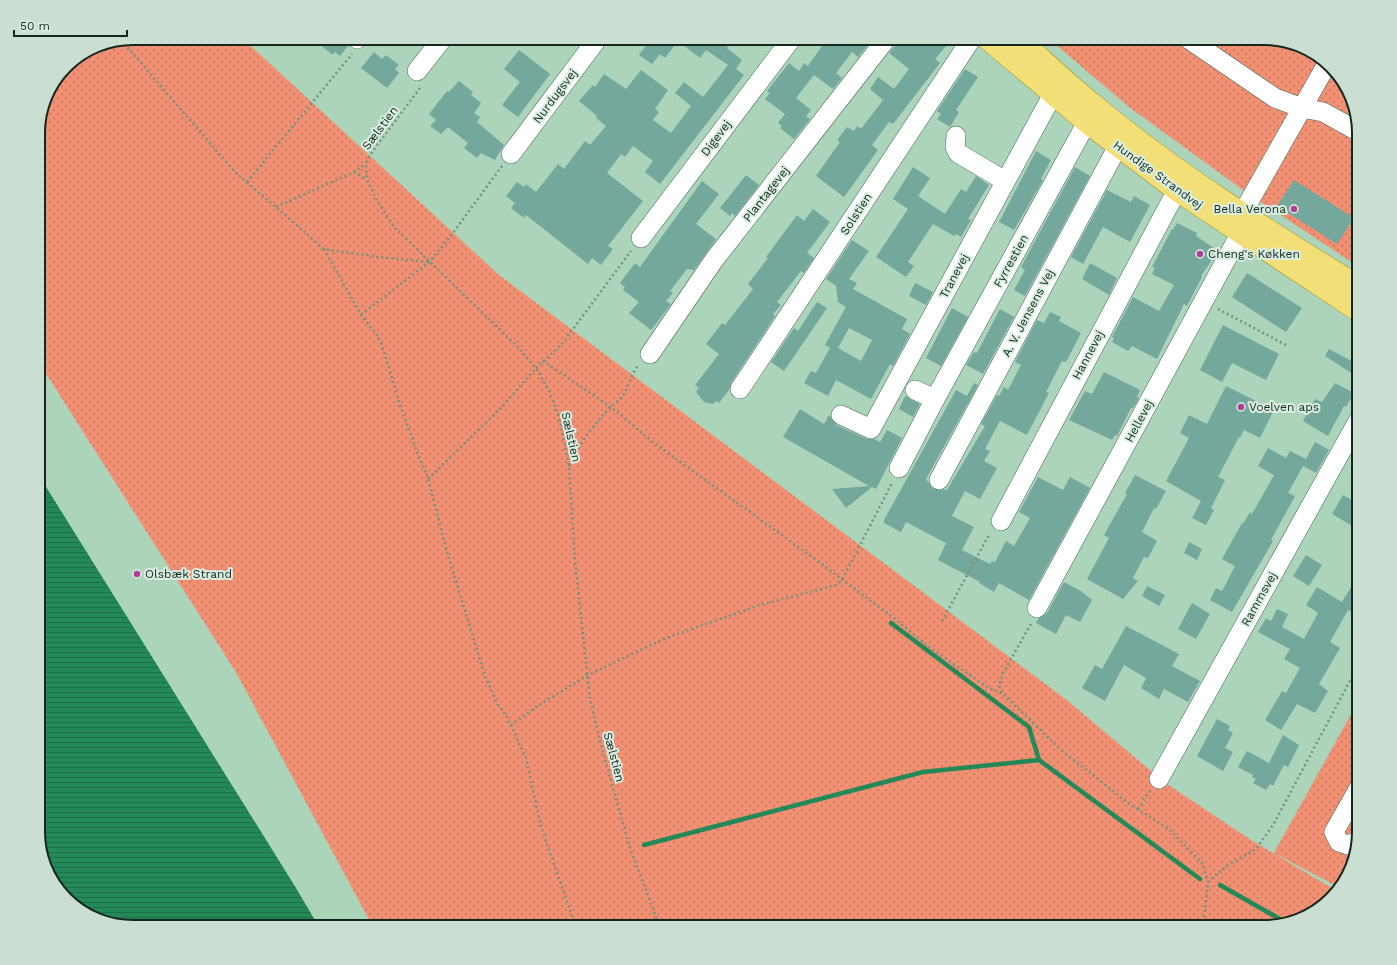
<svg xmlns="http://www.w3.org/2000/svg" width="1397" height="965" viewBox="0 0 1397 965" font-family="'Work Sans',sans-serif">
	<defs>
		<pattern id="park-dots" width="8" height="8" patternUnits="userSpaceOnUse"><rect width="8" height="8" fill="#f19072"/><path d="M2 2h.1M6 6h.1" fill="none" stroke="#c2765d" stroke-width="1.8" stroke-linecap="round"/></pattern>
		<pattern id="water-rules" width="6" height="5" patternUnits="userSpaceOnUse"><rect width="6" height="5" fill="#238959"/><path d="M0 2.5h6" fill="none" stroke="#1d7049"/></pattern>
	</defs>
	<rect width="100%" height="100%" fill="#abd4bb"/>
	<g fill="url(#park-dots)">
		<polygon points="133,38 242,38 499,275 1068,701 1164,782 1251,840 1337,891 1312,914 1265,927 373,927 237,674 38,361 38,127 45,96 66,66 97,45"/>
		<polygon points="1048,38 1264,38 1317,54 1346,85 1359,132 1359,267 1243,190 1129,107"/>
		<polygon points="1359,700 1359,833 1343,885 1340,888 1274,853"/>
	</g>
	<polygon fill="url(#water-rules)" points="38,474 296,888 319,927 133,927 80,911 51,880 38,838"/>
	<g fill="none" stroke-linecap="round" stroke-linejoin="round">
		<g stroke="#238959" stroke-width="4.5">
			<polyline points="891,623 1029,727 1039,760"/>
			<polyline points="644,845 923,772 1039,760 1200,879"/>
			<polyline points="1220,885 1285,922"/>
		</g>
	</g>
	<g fill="#75a89c" fill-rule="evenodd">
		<polygon points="311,38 337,38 348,46 340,56 335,52 333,55"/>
		<polygon points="651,38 721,38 729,44 727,48 742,60 736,69 744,75 660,184 645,172 653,161 633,146 625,157 621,154 607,173 643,201 608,246 613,249 601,265 592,258 588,264 526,215 524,218 511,208 515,203 506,196 517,182 524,187 526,184 536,192 558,164 564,169 585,141 590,145 606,126 596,118 597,116 579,101 593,85 595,87 604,74 626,89 641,70 668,90 655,109 659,112 653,120 671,133 691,106 675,93 684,82 703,97 728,65 706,50 700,58 678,41 665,58 660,54 652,64 639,55"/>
		<polygon points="812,38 873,38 858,57 852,52 836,73 842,78 833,89 814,75 796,98 811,110 806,116 810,119 794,139 780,128 782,126 778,123 785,114 765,99 770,93 767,91 789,63 799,71 804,63 808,66 822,46"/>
		<polygon points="898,38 938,38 947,45 935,59 940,63 893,124 889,122 872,145 878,150 844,197 816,176 840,142 837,140 847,127 854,131 857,126 861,129 883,100 870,89 878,77 894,89 909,69 889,53 896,45"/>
		<polygon points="519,50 550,74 518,117 502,105 520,82 504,69"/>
		<polygon points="374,52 382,59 386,55 399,65 395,69 399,73 387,88 361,68"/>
		<polygon points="965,69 978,77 956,110 959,112 950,127 937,119 941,114 937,111"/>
		<polygon points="459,81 473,92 471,95 481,103 474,113 480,117 477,122 504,145 495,160 481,153 477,158 464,148 468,143 448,127 441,134 430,126 436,120 429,114 447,91 449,92"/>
		<polygon points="1036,151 1051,160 1041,179 1043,180 1014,230 999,222"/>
		<polygon points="913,167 930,178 918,196 945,214 961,189 966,192 976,176 989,185 968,219 971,220 961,237 956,234 954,236 933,224 908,262 914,266 906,277 876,257 908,209 893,199"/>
		<polygon points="1075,167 1090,176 1025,296 1014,290 1025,270 1021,267"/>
		<polygon points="746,175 759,185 735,216 732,213 730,216 720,208"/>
		<polygon points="1294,180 1354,218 1337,244 1277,206"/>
		<polygon points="702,181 719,194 696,224 716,239 694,270 687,269 670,291 673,293 666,301 671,304 651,330 629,313 639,302 623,290 625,287 620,283 635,263 640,267"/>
		<polygon points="1107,190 1131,202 1134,196 1150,205 1130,242 1103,227 1083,264 1071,257"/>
		<polygon points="813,209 830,222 807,253 814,258 804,273 801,271 777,302 781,305 773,314 775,316 731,383 729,390 719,403 716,401 713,404 704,402 696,392 699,388 695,385 719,354 706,344 722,323 725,325 753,289 748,284 768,258 766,257 797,215 804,221"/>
		<polygon points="1177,223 1197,233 1196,236 1218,251 1201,276 1202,277 1187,306 1184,304 1157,359 1132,346 1128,351 1112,342 1114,338 1112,337 1133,297 1159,311 1174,285 1152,274 1155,268 1152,267 1172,229 1173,230"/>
		<path d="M852,240L869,251L849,279L857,283L853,289L907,319L902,329L910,334L893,366L890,364L871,399L836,380L828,396L804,383L811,371L816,373L830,348L825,345L846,307L838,302L836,286L826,279ZM849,328L872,340L861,361L838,348Z"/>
		<polygon points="1090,263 1117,278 1109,295 1082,279"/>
		<polygon points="1247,273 1302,308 1286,332 1232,297"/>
		<polygon points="915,283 933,292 926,305 909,296"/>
		<polygon points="817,302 827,308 784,371 771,362 794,328 798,331"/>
		<polygon points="952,308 968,317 941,366 926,358"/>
		<polygon points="1000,309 1014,317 983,374 966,365 974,352 977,353"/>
		<polygon points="1050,312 1061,317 1059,321 1081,333 1066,362 1062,361 1046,392 1049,393 1027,435 1000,421 985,449 990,451 984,461 997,468 980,499 965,491 952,516 974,527 962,550 990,564 992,561 995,562 1006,541 1014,546 1030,518 1019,512 1038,477 1063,490 1070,477 1090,488 1029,600 999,583 994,592 979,583 980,582 938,560 946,543 906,522 901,532 884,523 884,520 956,390 967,396 974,383 978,385 926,479 933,489 947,490 985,426 981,424 997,395 999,396 1004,387 1008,390 1021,365 1015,362 1037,320 1044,323"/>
		<polygon points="1223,325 1279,354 1266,380 1232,363 1222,382 1200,370"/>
		<polygon points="1329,349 1359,365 1359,378 1325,356"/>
		<polygon points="1104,372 1140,390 1137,397 1139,398 1133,408 1131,408 1117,436 1115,435 1112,440 1069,420 1085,391 1092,394"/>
		<polygon points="1335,383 1354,393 1346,407 1344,406 1328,436 1303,421 1315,399 1322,402"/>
		<polygon points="1226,386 1274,410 1260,438 1244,430 1240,438 1239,437 1218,477 1225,480 1211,508 1214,510 1206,525 1192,518 1201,501 1166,481 1189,438 1180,433 1189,415 1207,424"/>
		<polygon points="905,396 920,404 913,417 899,409"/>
		<polygon points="800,409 824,424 829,415 836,425 867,439 874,439 880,442 887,430 902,438 876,489 872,487 846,508 832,489 869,486 783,437"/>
		<polygon points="1315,442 1329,450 1316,473 1303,466 1288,493 1295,496 1271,540 1273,541 1232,612 1210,600 1216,588 1222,591 1235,566 1222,559 1242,523 1243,524 1250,512 1252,514 1274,475 1258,466 1268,448 1286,458 1290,451 1306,459"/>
		<polygon points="1135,475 1166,491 1156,509 1154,508 1142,532 1157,541 1148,558 1144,557 1133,578 1138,581 1123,599 1087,579 1109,538 1104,535 1127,494 1125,493"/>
		<polygon points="1343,495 1359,504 1359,530 1332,514"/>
		<polygon points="1189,542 1202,549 1197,560 1184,553"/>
		<polygon points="1306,555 1322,565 1309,586 1293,576"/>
		<polygon points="1359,574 1359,617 1348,610 1330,642 1340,648 1319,684 1328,691 1315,713 1297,704 1281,730 1265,720 1282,691 1286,693 1300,668 1284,659 1290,649 1258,632 1266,618 1271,621 1277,609 1288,614 1282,627 1304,639 1318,613 1306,605 1317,587 1342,602"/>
		<polygon points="1064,582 1081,591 1092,600 1080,622 1066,615 1056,634 1036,623 1038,619 1047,613"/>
		<polygon points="1147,586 1165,595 1159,606 1142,596"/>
		<polygon points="1192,603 1210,614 1196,639 1178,629"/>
		<polygon points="1126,626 1179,654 1172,666 1200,681 1188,702 1164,689 1159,699 1141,688 1146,678 1124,665 1105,701 1082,688 1095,665 1102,669"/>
		<polygon points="1217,719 1230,726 1228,730 1233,733 1225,748 1233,752 1223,771 1197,756"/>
		<polygon points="1283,735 1299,745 1288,767 1284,765 1273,786 1270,784 1266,790 1253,783 1256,779 1252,777 1253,775 1238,767 1247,751 1269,763"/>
	</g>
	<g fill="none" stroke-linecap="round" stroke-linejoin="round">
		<defs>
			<g id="minor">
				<polyline points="1187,38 1275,98 1302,108 1323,112 1359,132"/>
				<polyline points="357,39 358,38"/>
				<polyline points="417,71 443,38"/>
				<polyline points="956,136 955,147 958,153 1005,181"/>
				<polyline points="511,154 598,38"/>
				<polyline points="1242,214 1327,64"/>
				<polyline points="641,238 792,38"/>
				<polyline points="650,354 714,260 887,38"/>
				<polyline points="740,389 972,38"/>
				<polyline points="915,390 935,399"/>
				<polyline points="841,415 871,429 1053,94"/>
				<polyline points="899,468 935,399 1087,122"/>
				<polyline points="939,480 1118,146"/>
				<polyline points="1001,521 1177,190"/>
				<polyline points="1037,608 1240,234"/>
				<polyline points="1159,779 1359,419"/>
				<polyline points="1356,842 1348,845 1339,842 1334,832 1359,788"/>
			</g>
			<g id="major">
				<polyline points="987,38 1087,122 1177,190 1359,311"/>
				<path d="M1018,38C1042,60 1066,83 1091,103C1174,173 1266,230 1359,287"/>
			</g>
		</defs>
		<use href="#minor" stroke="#416750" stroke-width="20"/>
		<use href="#major" stroke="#9f911e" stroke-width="23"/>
		<g stroke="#73927f" stroke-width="2.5" stroke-dasharray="2 3" stroke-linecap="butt">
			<polyline points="121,40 234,171 324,249 378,257 428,262"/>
			<polyline points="124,43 128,39"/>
			<polyline points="420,88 372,152 366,163 367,179 376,199 394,227 517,346 536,368 549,391 559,417 569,466 575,561 590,699 602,749 630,848 660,927"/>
			<polyline points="354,172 366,179"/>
			<polyline points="247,182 352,54"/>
			<polyline points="276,207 354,172 365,164"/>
			<polyline points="324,249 361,315 377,335 382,345 400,405 417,452 427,475 447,552 485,676 498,705 506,715 526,758 541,827 576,927"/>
			<polyline points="1218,309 1288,346"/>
			<polyline points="361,315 429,262 447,241 502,166"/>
			<polyline points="543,361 611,407 654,443 815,559 895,619 929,647 989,688 1003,694"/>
			<path d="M569,466C579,444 594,425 610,407C614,404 619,401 622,397C629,387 631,374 639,364"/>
			<polyline points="428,479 500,409 536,368 562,344 631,251"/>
			<polyline points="942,621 990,533"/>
			<polyline points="1031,624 1003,673 999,686 1003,694 1060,749 1128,803 1169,829 1203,864 1208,882"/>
			<polyline points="511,725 536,707 588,675 666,638 760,605 836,585 842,580 892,483"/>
			<polyline points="1138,809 1150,791"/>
			<polyline points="1203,927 1208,882 1228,865 1256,849 1273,825 1359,664"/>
		</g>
		<use href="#minor" stroke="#fff" stroke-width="19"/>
		<use href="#major" stroke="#f2df78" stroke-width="22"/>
	</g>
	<g fill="#b03d96" stroke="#daefe2" stroke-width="1.5">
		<circle cx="1294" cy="209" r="4"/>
		<circle cx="1200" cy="254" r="4"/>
		<circle cx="1241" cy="407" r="4"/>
		<circle cx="137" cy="574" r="4"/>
	</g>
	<g text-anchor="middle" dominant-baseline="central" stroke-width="4" stroke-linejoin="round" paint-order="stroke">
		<g font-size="12" fill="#16271d" stroke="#daefe2">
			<text transform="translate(555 96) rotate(-53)">Nurdugsvej</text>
			<text transform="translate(380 128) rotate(-53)">Sælstien</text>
			<text transform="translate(716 138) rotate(-53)">Digevej</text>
			<text transform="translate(1158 175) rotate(36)">Hundige Strandvej</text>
			<text transform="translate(766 194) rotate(-52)">Plantagevej</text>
			<text transform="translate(856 214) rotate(-57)">Solstien</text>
			<text transform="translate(1011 261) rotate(-61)">Fyrrestien</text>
			<text transform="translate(954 276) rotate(-62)">Tranevej</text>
			<text transform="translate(1028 313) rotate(-62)">A. V. Jensens Vej</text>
			<text transform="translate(1088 355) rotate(-62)">Hannevej</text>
			<text transform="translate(1139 421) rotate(-62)">Hellevej</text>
			<text transform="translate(571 437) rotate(77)">Sælstien</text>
			<text transform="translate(1259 599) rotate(-61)">Rammsvej</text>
			<text transform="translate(614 757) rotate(75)">Sælstien</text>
		</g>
		<g font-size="12" fill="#16271d" stroke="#daefe2" text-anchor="start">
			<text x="1286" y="209" text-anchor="end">Bella Verona</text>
			<text x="1208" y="254">Cheng's Køkken</text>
			<text x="1249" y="407">Voelven aps</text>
			<text x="145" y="574">Olsbæk Strand</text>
		</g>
	</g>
	<path d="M0 0H1397V965H0ZM133 45H1264A88 88 0 0 1 1352 133V832A88 88 0 0 1 1264 920H133A88 88 0 0 1 45 832V133A88 88 0 0 1 133 45Z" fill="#cadfd2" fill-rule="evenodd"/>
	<path fill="none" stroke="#16271d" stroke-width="2" d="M133 45H1264A88 88 0 0 1 1352 133V832A88 88 0 0 1 1264 920H133A88 88 0 0 1 45 832V133A88 88 0 0 1 133 45Z"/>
	<path d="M14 30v6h113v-6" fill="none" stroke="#16271d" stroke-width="2"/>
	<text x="20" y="30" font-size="12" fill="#16271d" stroke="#daefe2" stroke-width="3" paint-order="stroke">50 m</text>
</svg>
